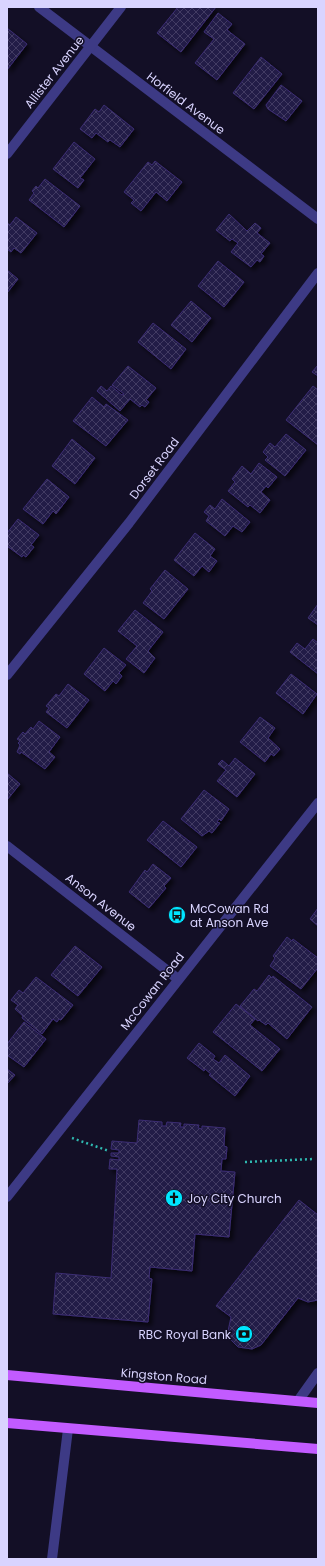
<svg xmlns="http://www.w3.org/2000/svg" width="325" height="1566" viewBox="0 0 325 1566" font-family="Poppins,sans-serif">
	<defs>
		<pattern id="building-cross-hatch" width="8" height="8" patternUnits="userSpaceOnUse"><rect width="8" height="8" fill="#241b47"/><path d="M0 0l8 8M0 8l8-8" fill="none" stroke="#433b63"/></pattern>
		<filter id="shadow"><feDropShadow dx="3.5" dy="3.5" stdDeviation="2" flood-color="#0009"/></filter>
	</defs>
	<rect width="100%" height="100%" fill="#130f26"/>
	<g fill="url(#building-cross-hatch)" stroke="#3b2d73" filter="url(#shadow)">
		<polygon points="178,7 216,7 181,52 157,33"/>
		<polygon points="218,13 232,24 227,30 245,44 217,80 195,63 214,39 204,32"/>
		<polygon points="7,28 27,44 7,70"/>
		<polygon points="261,57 282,74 254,109 233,93"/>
		<polygon points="281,85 302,101 286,121 268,109 266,105"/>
		<polygon points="104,105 134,129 120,147 110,140 108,142 96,133 92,138 80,129 95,109 99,112"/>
		<polygon points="74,142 95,159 80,178 84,180 78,188 53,169"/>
		<polygon points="155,161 182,182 167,201 156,192 141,211 131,203 134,200 124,192 148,162 152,165"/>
		<polygon points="45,179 80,206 64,227 29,200 34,193 32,191 36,186 38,188"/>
		<polygon points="229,214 247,231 255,223 261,228 257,233 270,243 261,254 264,256 260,262 257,260 251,267 231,252 238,243 232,239 230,241 216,230"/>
		<polygon points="16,217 37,233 21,253 14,248 11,252 7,249 7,223 10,225"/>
		<polygon points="218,261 244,282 224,307 198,286"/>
		<polygon points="7,270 18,279 7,293"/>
		<polygon points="191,301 211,318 192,342 171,325"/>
		<polygon points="153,323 186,349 171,369 138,342"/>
		<polygon points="318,365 318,376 312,372"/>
		<polygon points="128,366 156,388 146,400 149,402 145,407 142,405 140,407 130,399 120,411 97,391 101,386 107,391 111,386 122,395 124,394 112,385"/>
		<polygon points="313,386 318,390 318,445 286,420"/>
		<polygon points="92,397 104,407 106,404 128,420 106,446 73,421"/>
		<polygon points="286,434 306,450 285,476 265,460 268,457 263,452 270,443 275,447"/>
		<polygon points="72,439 95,458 75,484 52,466"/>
		<polygon points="259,463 277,477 268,488 266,486 261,492 270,500 260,513 250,505 248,507 228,491 235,482 232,479 242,466 251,474"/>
		<polygon points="47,479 69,497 56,514 53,511 43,524 23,509"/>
		<polygon points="222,499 250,522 242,532 233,526 225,536 206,521 209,516 204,512 210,505 215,509"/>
		<polygon points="18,519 39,535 31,545 34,547 26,557 23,555 22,557 7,546 7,533"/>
		<polygon points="195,533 215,549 210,556 217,561 209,572 202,566 194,576 174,560"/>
		<polygon points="165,570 188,589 164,619 143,603 152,591 150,589"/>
		<polygon points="318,604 318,625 308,618"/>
		<polygon points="135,610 163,632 148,651 155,658 144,673 126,659 137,646 118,631"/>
		<polygon points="313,639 318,643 318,674 290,652 297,643 305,649"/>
		<polygon points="104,648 126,665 119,673 122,676 116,684 113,681 105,691 84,674"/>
		<polygon points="291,674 317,694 303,714 276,693"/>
		<polygon points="68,684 89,700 67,728 46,712 49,708 46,706 56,694 59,696"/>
		<polygon points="260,717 275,728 268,738 280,749 274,756 271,754 265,762 240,742"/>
		<polygon points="39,721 60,737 49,752 55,757 45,769 21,752 20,754 17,752 20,745 18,743 20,741 17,739 23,732 25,734 31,727 33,729"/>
		<polygon points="235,758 255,774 237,797 217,781 226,770 218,764 222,760 229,766"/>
		<polygon points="7,773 20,784 7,800"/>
		<polygon points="204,790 229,809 221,821 219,819 217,822 220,823 212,833 209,831 202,836 181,819"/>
		<polygon points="163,821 197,847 181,867 147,840"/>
		<polygon points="153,864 171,878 164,886 166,888 149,908 129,892 145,870 147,872"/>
		<polygon points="318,908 318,926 310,919"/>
		<polygon points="287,937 292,941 293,939 318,958 318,969 317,969 301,989 270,966 275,958 273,956"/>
		<polygon points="75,946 102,967 78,996 51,975"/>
		<polygon points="269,975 272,978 273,976 312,1007 287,1039 268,1023 266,1025 259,1020 258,1021 240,1006 254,989 257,991"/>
		<polygon points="36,977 73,1005 61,1020 59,1019 57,1022 53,1019 42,1034 22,1018 23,1016 15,1009 18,1005 11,1000 19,990 23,993"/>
		<polygon points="236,1004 255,1019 250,1025 280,1049 262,1071 213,1032"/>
		<polygon points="24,1022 46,1039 24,1067 7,1055 7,1044"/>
		<polygon points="199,1043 215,1056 213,1059 219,1063 225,1055 250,1076 235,1096 209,1075 211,1074 205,1069 204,1071 187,1058"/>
		<polygon points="7,1069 15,1075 7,1084"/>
		<polygon points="139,1120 162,1122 162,1126 166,1126 167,1122 181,1123 180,1127 184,1127 184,1124 199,1125 198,1128 202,1129 202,1126 225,1128 224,1146 227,1147 226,1159 222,1159 221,1171 235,1172 229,1237 195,1234 192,1271 150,1267 149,1278 152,1279 148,1322 53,1314 56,1273 111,1278 117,1169 109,1169 110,1159 119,1160 119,1157 111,1156 111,1153 119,1153 119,1150 111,1149 112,1141 137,1143"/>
		<polygon points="299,1200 318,1215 318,1300 308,1302 298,1298 261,1345 252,1349 238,1347 230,1339 228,1331 231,1317 216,1306"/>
	</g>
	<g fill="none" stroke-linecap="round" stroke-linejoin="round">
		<g stroke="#2fb8b0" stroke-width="2.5" stroke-dasharray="2 3" stroke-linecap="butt">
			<polyline points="72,1138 109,1151"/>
			<polyline points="245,1162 314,1159"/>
		</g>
		<g stroke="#3d3a85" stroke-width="10">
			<polyline points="39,7 318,219"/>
			<polyline points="7,154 121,7"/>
			<polyline points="7,675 129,523 318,273"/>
			<polyline points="7,846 178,979"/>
			<polyline points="7,1197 318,803"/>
			<polyline points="298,1401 318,1373"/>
			<polyline points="52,1559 68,1429"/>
		</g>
		<g stroke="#c25bff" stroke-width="10">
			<polyline points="7,1375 318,1403"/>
			<polyline points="7,1423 318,1449"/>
		</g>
	</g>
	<defs>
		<symbol id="bus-disc" viewBox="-11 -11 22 22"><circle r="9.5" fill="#00e5ff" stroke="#130f26"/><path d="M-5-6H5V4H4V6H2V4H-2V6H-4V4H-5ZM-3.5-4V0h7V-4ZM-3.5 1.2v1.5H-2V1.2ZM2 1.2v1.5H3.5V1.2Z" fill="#111"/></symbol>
		<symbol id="church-disc" viewBox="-11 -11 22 22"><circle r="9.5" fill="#00e5ff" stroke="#130f26"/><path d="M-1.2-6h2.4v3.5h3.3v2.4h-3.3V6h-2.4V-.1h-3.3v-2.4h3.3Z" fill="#111"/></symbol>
		<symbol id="bank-disc" viewBox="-11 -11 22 22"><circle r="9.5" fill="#00e5ff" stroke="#130f26"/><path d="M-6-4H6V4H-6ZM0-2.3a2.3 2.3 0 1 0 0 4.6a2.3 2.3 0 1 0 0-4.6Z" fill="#111"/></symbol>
	</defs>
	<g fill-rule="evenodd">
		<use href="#bus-disc" x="167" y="905" width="20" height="20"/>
		<use href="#church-disc" x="164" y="1188" width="20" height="20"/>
		<use href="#bank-disc" x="234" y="1324" width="20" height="20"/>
	</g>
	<g text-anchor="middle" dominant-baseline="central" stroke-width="3" stroke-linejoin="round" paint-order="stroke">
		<g font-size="12" fill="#d9d4ff" stroke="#130f26">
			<text transform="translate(54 72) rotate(-52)">Allister Avenue</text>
			<text transform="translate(186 103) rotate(37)">Horfield Avenue</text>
			<text transform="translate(154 468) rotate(-53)">Dorset Road</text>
			<text transform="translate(101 902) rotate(38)">Anson Avenue</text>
			<text transform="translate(152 991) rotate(-52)">McCowan Road</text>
			<text transform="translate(164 1376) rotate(5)">Kingston Road</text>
		</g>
		<g font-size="12" fill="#d9d4ff" stroke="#130f26" text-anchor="start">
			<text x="190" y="908">McCowan Rd<tspan x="190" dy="14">at Anson Ave</tspan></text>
			<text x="187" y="1198">Joy City Church</text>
			<text x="231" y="1334" text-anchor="end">RBC Royal Bank</text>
		</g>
	</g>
	<rect width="325" height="1566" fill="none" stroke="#d9d4ff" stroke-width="16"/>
</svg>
